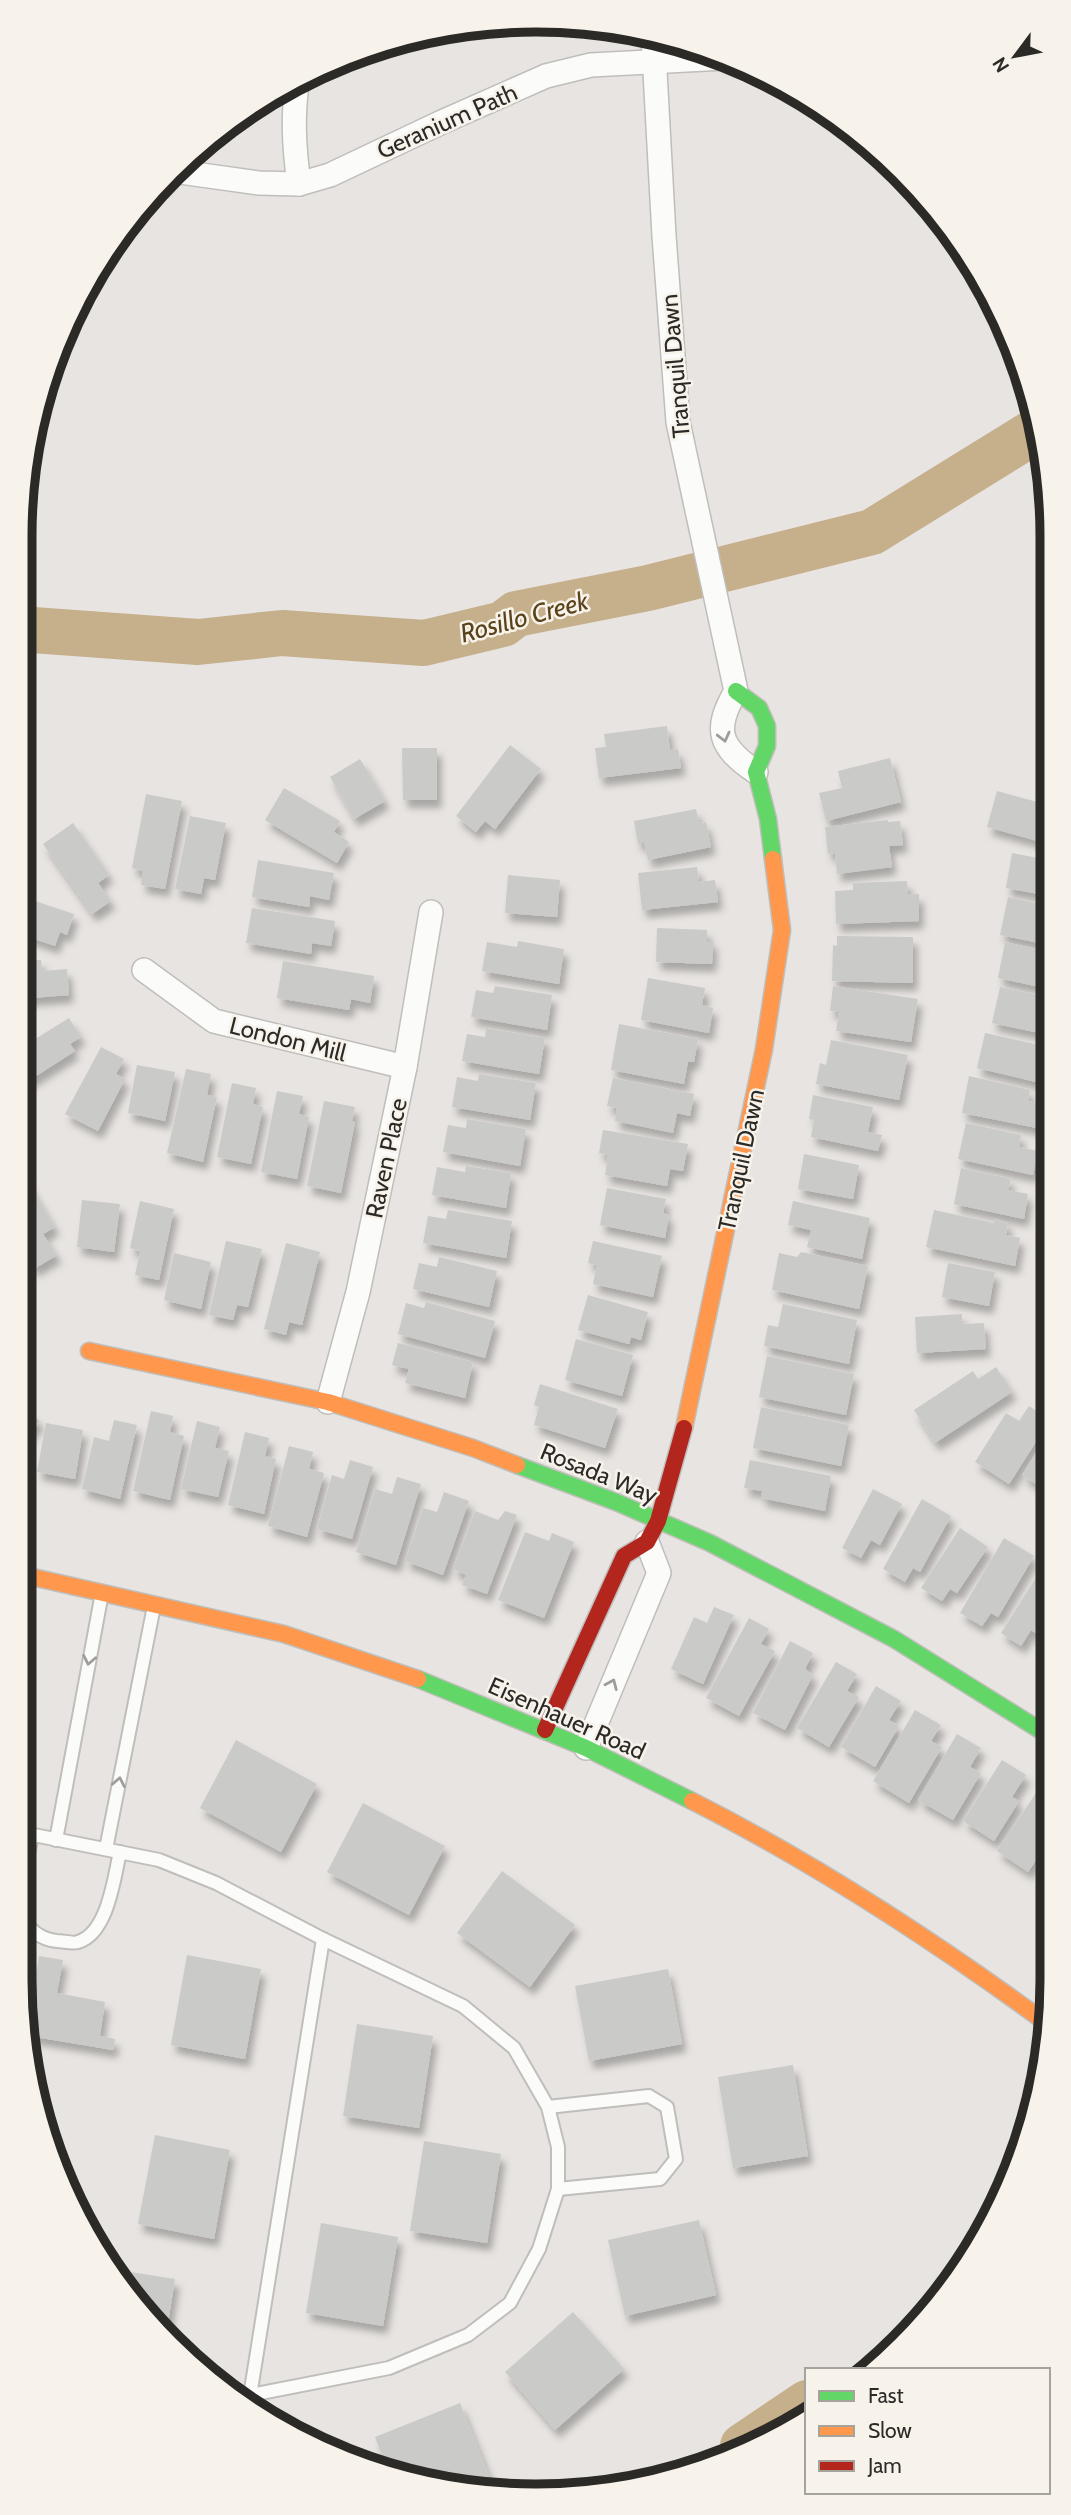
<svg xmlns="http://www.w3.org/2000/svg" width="1071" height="2515" viewBox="0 0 1071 2515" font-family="Cabin,sans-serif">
	<defs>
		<filter id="shadow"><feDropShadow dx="4.5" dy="8" stdDeviation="3.5" flood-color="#0004"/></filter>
	</defs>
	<rect width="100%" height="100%" fill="#e7e4e1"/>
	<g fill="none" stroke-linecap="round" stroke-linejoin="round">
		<g stroke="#c6af8b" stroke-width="46">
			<polyline points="19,629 198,642 282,633 424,643 503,624 516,614 648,588 872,532 1037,430"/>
			<polyline points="743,2446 807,2403"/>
		</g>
	</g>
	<g fill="#cacac9" filter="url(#shadow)">
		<polygon points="667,726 670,750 678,749 681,768 599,778 595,748 606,747 604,734"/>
		<polygon points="510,745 541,769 495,829 485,821 476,832 456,816"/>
		<polygon points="402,748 437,748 437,800 403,800"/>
		<polygon points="890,758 901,802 826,821 819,793 842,788 838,771"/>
		<polygon points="360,759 385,801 354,819 330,777"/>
		<polygon points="284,788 340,821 334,832 349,842 337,863 265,820"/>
		<polygon points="997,791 1048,805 1048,844 987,827"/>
		<polygon points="146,794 182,801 165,889 141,885 143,871 132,868"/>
		<polygon points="696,809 699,823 706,822 711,847 648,860 644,842 638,844 634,821"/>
		<polygon points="190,816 226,823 215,880 204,878 201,894 175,889"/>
		<polygon points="888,820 888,822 900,821 903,845 889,846 892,867 837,874 835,853 828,854 825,827"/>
		<polygon points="73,823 109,875 98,883 111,901 92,914 43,844"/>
		<polygon points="1012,853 1048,860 1049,896 1006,888"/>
		<polygon points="258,860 334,873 329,900 310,896 309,907 252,897"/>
		<polygon points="697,867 699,882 715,880 718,902 642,910 638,873"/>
		<polygon points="508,875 560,880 557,917 505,913"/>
		<polygon points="907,881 908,895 919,894 919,921 836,924 835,891 853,890 853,883"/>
		<polygon points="20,896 74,914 67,935 60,932 55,946 19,934"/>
		<polygon points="1008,897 1049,906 1049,945 1000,935"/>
		<polygon points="252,908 335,921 331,946 312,943 311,954 246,943"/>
		<polygon points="657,928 707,930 707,941 713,941 712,964 656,962"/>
		<polygon points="837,936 913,937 913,983 832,981 833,945 837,946"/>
		<polygon points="518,941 564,949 559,984 482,971 487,942 517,947"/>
		<polygon points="1005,942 1049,952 1049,989 998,978"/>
		<polygon points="41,960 42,971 67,969 69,995 19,999 19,961"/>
		<polygon points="283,961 374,976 370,1003 351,999 349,1010 277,998"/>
		<polygon points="648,978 705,988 702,1005 713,1008 709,1033 641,1020"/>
		<polygon points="495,986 552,995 547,1030 471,1017 476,990 493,993"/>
		<polygon points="833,986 918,999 911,1042 836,1031 839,1012 830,1011"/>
		<polygon points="1000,987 1048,997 1046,1008 1049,1009 1049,1035 992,1023"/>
		<polygon points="69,1018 81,1037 70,1044 75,1051 19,1087 19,1049"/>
		<polygon points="619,1024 698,1039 694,1062 688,1062 684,1084 611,1070"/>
		<polygon points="486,1028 545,1038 539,1074 462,1061 467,1034 485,1037"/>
		<polygon points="985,1033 1039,1045 1037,1056 1049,1059 1049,1085 977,1068"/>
		<polygon points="831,1040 908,1055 899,1100 816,1084 820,1063 826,1065"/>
		<polygon points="101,1047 124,1059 116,1074 125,1079 98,1131 65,1114"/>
		<polygon points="137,1065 175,1072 165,1121 128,1113"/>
		<polygon points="186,1069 211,1074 207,1095 217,1097 203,1162 167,1153"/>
		<polygon points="479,1074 536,1083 530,1120 452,1107 457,1077 478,1081"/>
		<polygon points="969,1076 1030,1090 1028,1101 1048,1106 1042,1129 962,1113"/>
		<polygon points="613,1078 694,1094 690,1116 677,1113 673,1133 615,1121 617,1108 607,1106"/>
		<polygon points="232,1083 256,1088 253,1104 263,1107 251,1164 217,1157"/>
		<polygon points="277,1091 303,1096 299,1114 309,1117 297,1179 261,1172"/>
		<polygon points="813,1095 873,1107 868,1132 882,1135 878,1151 811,1137 814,1120 809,1119"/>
		<polygon points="324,1101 355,1107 352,1121 355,1122 341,1193 307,1186"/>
		<polygon points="467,1119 526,1129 520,1166 443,1152 448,1125 466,1128"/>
		<polygon points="966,1123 1021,1135 1019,1147 1038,1151 1033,1175 958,1159"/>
		<polygon points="603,1130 688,1144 683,1171 670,1169 667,1186 605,1175 608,1155 599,1153"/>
		<polygon points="804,1154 859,1165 853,1199 798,1189"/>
		<polygon points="466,1166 511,1173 506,1208 432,1195 437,1167 465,1172"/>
		<polygon points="961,1168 1011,1179 1008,1190 1028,1194 1024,1219 954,1204"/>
		<polygon points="23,1174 55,1227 43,1234 57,1255 34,1269 19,1246 19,1176"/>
		<polygon points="607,1188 666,1199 663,1213 669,1215 665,1238 600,1225"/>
		<polygon points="82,1200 120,1204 114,1252 77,1247"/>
		<polygon points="140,1201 174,1209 159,1280 135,1275 140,1251 130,1248"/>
		<polygon points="793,1201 870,1218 862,1259 807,1247 811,1230 788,1225"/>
		<polygon points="448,1210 512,1221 506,1258 423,1243 428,1216 446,1219"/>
		<polygon points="934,1210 994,1223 994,1219 1008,1223 1006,1235 1020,1238 1015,1266 926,1247"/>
		<polygon points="226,1241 262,1249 248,1307 237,1305 233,1320 209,1315"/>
		<polygon points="593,1241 662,1256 653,1297 593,1284 597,1265 588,1263"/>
		<polygon points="286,1243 320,1252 302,1325 289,1322 286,1335 264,1329"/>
		<polygon points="801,1252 868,1266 859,1309 772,1290 779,1253 797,1257"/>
		<polygon points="174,1253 211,1262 201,1309 164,1300"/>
		<polygon points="439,1257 497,1271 489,1307 413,1289 419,1263 437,1267"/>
		<polygon points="948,1263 995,1272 989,1306 942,1297"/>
		<polygon points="588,1295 648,1312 641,1340 631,1337 629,1344 578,1330"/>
		<polygon points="426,1302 495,1321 485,1358 398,1334 406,1303 424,1308"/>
		<polygon points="783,1304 857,1320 849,1364 764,1346 768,1325 778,1327"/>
		<polygon points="962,1314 962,1324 984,1323 986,1349 917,1353 915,1317"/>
		<polygon points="576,1339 633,1355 622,1396 565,1380"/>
		<polygon points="398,1343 473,1362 465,1398 405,1383 409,1369 392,1365"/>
		<polygon points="767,1356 854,1374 846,1415 759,1397"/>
		<polygon points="996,1367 1012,1392 935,1443 914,1410 973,1371 978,1379"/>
		<polygon points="540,1384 618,1409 605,1448 534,1425 539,1407 534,1405"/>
		<polygon points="1029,1406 1050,1420 1009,1484 975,1462 1006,1413 1019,1421"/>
		<polygon points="761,1407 849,1425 841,1466 753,1448"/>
		<polygon points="151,1411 173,1416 170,1432 184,1436 170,1500 133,1491"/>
		<polygon points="19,1413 25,1418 30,1413 40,1421 19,1446"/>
		<polygon points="114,1420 137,1425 120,1499 82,1489 94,1437 109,1441"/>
		<polygon points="197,1421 220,1427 215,1448 229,1451 218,1497 181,1489"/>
		<polygon points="46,1423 83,1430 75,1479 37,1472"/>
		<polygon points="1050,1431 1050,1493 1022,1475"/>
		<polygon points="245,1432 269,1438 265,1456 276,1459 264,1514 228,1505"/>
		<polygon points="289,1446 313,1452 309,1469 324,1473 307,1537 268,1526"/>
		<polygon points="350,1460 373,1467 352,1539 317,1529 332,1475 344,1479"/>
		<polygon points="750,1460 831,1476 825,1511 761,1498 762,1491 744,1488"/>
		<polygon points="397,1477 421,1484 396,1565 356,1552 375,1489 392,1494"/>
		<polygon points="873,1489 902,1504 880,1545 871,1540 861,1558 842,1548"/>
		<polygon points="444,1492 469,1501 443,1575 405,1561 423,1508 437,1512"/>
		<polygon points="922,1499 951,1516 920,1572 913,1568 905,1582 883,1569"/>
		<polygon points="475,1511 498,1520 505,1511 517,1515 487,1594 462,1585 466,1575 453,1569"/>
		<polygon points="960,1528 988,1547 957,1593 950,1589 942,1601 921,1588"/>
		<polygon points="525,1532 549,1541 552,1533 574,1542 544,1618 498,1600"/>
		<polygon points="1004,1538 1034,1556 998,1617 991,1613 982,1626 960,1613"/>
		<polygon points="1042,1568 1051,1573 1051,1625 1043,1638 1031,1630 1021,1646 1001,1633"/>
		<polygon points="714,1607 734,1615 703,1684 671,1669 694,1617 707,1623"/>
		<polygon points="749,1618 769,1629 761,1644 775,1651 739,1716 706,1698"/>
		<polygon points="790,1641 813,1653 805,1669 813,1675 785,1730 753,1713"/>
		<polygon points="836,1662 857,1674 847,1691 859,1697 829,1747 797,1728"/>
		<polygon points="876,1686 901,1701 889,1720 899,1726 875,1767 841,1747"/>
		<polygon points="915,1710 941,1725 931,1741 942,1747 909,1803 873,1781"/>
		<polygon points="957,1734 981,1748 970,1767 981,1773 953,1820 918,1800"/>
		<polygon points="236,1740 317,1784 281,1852 200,1808"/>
		<polygon points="1002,1760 1026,1775 1012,1797 1019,1801 994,1841 963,1821"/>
		<polygon points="1040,1787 1051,1794 1049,1816 1051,1838 1028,1872 997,1851"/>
		<polygon points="363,1803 445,1846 409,1915 327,1872"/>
		<polygon points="1051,1863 1051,1894 1036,1883"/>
		<polygon points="502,1871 575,1925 530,1987 457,1933"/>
		<polygon points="187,1955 261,1969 245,2059 171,2045"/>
		<polygon points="39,1956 63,1960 57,1993 105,2002 100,2036 115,2039 113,2050 29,2036 27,2026"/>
		<polygon points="668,1969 682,2044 589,2061 575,1986"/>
		<polygon points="357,2024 433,2036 419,2128 343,2116"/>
		<polygon points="793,2065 808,2156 733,2168 718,2077"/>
		<polygon points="155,2135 230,2150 214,2239 138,2224"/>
		<polygon points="424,2141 501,2154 487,2243 410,2231"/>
		<polygon points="699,2220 716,2295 625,2316 608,2240"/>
		<polygon points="321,2223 398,2237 383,2326 306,2313"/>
		<polygon points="111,2269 175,2279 166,2335 147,2320"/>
		<polygon points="573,2312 624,2369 555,2430 505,2372"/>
		<polygon points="460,2403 489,2476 457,2488 435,2486 387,2468 375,2437"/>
	</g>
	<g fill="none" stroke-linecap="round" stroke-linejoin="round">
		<defs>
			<g id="lane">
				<polyline points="19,1832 159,1860 216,1883 323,1939 463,2006 514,2048 548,2107 558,2147 558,2189 539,2249 510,2303 468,2335 389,2368 241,2397"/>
				<polyline points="56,1840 102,1593"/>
				<polyline points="106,1849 154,1606"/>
				<polyline points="19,1897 32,1835"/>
				<path d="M19,1914C27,1927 40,1940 57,1941C63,1941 73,1944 78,1942C108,1933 114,1878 120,1852"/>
				<polyline points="548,2107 649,2096 667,2107 676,2159 660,2179 558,2189"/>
				<polyline points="250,2396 323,1939"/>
			</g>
			<g id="street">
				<path d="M653,35L664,236L678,422L736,691C713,730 719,747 756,772"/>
				<path d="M298,78C292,115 294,147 299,184"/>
				<polyline points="173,171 258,183 299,184 330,175 442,122 546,76 591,65 725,58"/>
				<polyline points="144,970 214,1021 405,1067"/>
				<polyline points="328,1402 358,1292 405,1067 431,912"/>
				<polyline points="586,1748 659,1573 647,1542"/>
			</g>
			<g id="fast">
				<polyline points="736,691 759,708 767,726 767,746 756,772 768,819 773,859"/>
				<polyline points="517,1465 616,1502 710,1543 894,1639 1051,1737"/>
				<polyline points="418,1679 586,1748 692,1801"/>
			</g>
			<g id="slow">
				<polyline points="89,1351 328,1402 473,1448 517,1465"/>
				<polyline points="684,1428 764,1049 782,930 773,859"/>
				<polyline points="19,1574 284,1634 418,1679"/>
				<path d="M692,1801C815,1863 934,1941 1045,2022"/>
			</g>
			<polyline id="jam" points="545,1730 624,1556 647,1542 658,1521 684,1428"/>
		</defs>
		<use href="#lane" stroke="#bfbebb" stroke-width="16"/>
		<use href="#street" stroke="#bfbebb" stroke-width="26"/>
		<use href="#fast" stroke="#bfbebb" stroke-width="19"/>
		<use href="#slow" stroke="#bfbebb" stroke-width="19"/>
		<use href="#jam" stroke="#bfbebb" stroke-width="19"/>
		<use href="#lane" stroke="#fbfbfa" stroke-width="12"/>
		<use href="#street" stroke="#fbfbfa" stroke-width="23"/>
		<use href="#fast" stroke="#63d668" stroke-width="16"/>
		<use href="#slow" stroke="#ff974d" stroke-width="16"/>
		<use href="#jam" stroke="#b3261e" stroke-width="16"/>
	</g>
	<defs><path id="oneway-chevron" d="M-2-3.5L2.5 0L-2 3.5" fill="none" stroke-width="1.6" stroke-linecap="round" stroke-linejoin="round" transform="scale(1.75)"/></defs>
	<g stroke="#9e9d9b">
		<use href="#oneway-chevron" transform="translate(724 737) rotate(76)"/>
		<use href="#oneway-chevron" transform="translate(89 1660) rotate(101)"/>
		<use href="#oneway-chevron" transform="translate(612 1684) rotate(-67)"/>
		<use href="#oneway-chevron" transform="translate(119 1782) rotate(-79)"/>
	</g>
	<g text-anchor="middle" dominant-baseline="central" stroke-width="5" stroke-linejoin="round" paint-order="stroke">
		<g font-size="24" fill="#2c2a27" stroke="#f7f3eb">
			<text transform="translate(447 121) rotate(-24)">Geranium Path</text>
			<text transform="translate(675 366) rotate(-95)">Tranquil Dawn</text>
			<text transform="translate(288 1039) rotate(14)">London Mill</text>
			<text transform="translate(386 1158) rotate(-78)">Raven Place</text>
			<text transform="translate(741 1160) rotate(-78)">Tranquil Dawn</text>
			<text transform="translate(599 1473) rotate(22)">Rosada Way</text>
			<text transform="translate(567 1718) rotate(24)">Eisenhauer Road</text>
		</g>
		<g font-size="26" font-style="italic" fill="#5a421a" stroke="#f7f3eb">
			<text transform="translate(524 617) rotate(-15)">Rosillo Creek</text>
		</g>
	</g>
	<path d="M0 0H1071V2515H0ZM536 32H536A504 504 0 0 1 1040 536V1980A504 504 0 0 1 536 2484H536A504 504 0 0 1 32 1980V536A504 504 0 0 1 536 32Z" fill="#f7f3eb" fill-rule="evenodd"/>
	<path fill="none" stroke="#2c2a27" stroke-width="9" d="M536 32H536A504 504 0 0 1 1040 536V1980A504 504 0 0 1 536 2484H536A504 504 0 0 1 32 1980V536A504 504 0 0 1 536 32Z"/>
	<rect x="805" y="2368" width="245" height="126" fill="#f7f3eb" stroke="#a6a39d" stroke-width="2"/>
	<rect x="819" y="2391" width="35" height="10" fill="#63d668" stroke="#a6a39d" stroke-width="2"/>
	<text x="868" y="2403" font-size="21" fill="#2c2a27">Fast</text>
	<rect x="819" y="2426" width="35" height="10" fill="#ff974d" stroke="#a6a39d" stroke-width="2"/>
	<text x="868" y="2438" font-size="21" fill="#2c2a27">Slow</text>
	<rect x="819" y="2461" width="35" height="10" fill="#b3261e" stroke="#a6a39d" stroke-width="2"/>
	<text x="868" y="2473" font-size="21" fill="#2c2a27">Jam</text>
	<g transform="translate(1015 56) rotate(238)" stroke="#f7f3eb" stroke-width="5" paint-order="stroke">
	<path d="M0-5L12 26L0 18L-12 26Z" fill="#2c2a27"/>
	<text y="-10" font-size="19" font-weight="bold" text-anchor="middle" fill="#2c2a27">N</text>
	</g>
</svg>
